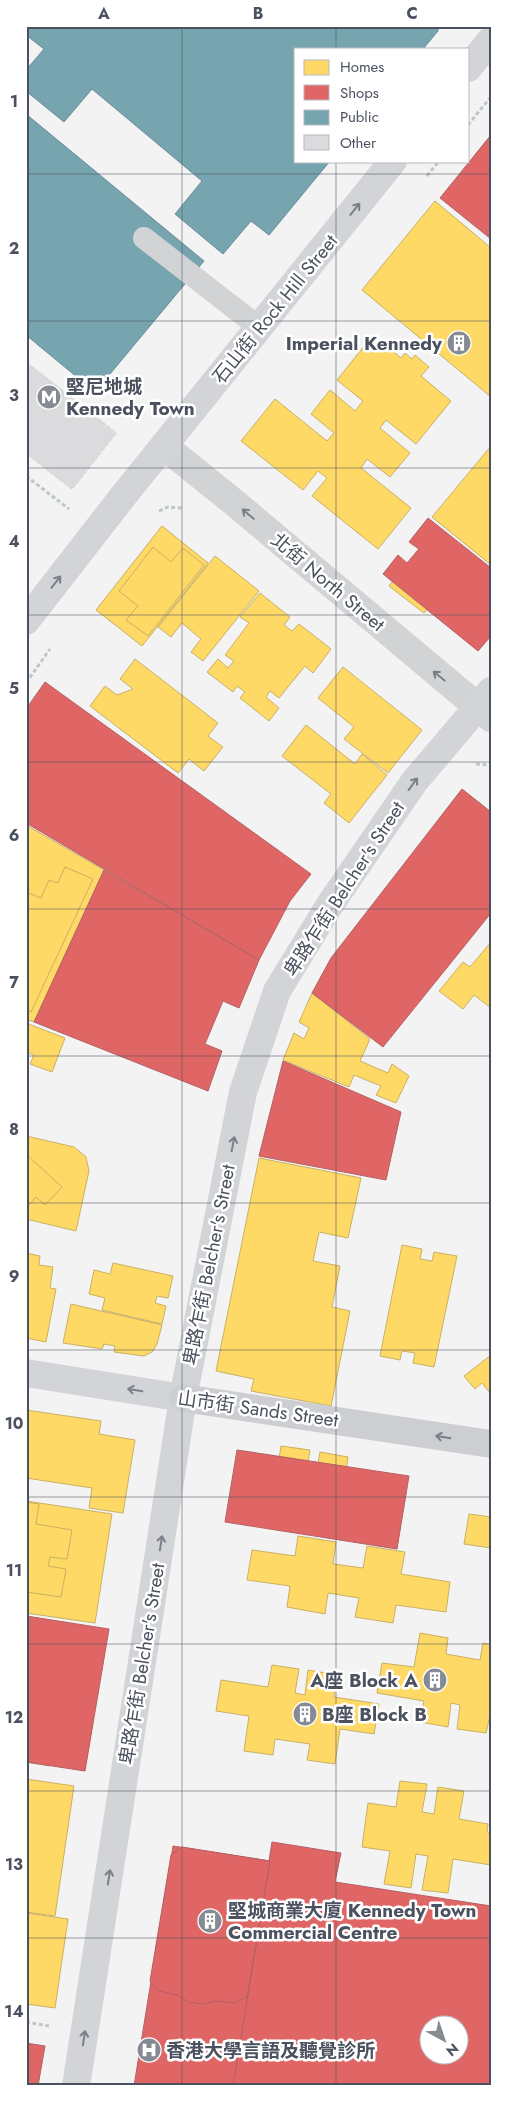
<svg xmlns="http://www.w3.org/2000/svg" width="517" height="2112" viewBox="0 0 517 2112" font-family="Jost,'Noto Sans TC',sans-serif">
	<rect width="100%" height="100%" fill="#f3f3f3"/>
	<g fill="#ffd966" stroke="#c9b064">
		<polygon points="491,135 491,168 475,155"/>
		<polygon points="435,201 491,248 491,397 362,290"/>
		<polygon points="373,335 401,358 405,353 412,359 415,355 429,367 421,376 451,401 416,444 386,420 380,428 410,453 390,477 367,459 361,468 411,508 378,549 312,496 327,478 318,471 303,490 241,441 275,399 327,441 334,433 311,414 330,390 355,411 363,401 337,380"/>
		<polygon points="491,446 491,565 432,517"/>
		<polygon points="162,526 208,563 142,646 96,610"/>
		<polygon points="430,535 481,576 456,607 439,594 424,613 389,586"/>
		<polygon points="153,547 171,562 183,548 204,565 148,636 126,620 138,606 119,591"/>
		<polygon points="215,556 259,591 203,661 191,652 201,639 182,623 171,637 158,627"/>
		<polygon points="260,593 290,617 284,625 292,631 299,624 331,649 313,673 305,666 279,698 270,691 266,697 279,708 269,721 240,698 245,692 237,686 233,692 207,672 218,659 228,668 234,661 225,655 249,623 240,617"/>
		<polygon points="135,659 218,723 208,736 223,747 204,771 189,759 178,773 90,706 105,686 117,695 133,689 120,679"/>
		<polygon points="343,667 422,730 388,773 344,739 354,727 318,698"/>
		<polygon points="45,706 78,730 73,737 102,757 116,738 150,761 140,776 147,781 107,838 100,833 83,856 52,835 69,811 39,790 33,799 26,794 26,732"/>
		<polygon points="306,725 355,764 362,754 387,775 349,823 324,803 331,794 282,756"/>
		<polygon points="477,801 491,813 491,902 474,890 410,969 426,983 389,1028 374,1016 362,1030 320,995"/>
		<polygon points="26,825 104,870 34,1022 26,1019"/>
		<polygon points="65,867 93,879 31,1012 26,1010 26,892 41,898 49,880 58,883"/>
		<polygon points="491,942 491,1008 474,995 463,1009 439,991 463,962 470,967"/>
		<polygon points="312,993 370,1039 360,1061 388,1073 392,1064 409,1076 396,1103 376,1095 381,1086 354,1075 349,1087 283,1060 294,1033 304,1039 309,1028 299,1022"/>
		<polygon points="26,1023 65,1038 52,1072 30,1064 34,1055 26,1052"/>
		<polygon points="299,1075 330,1083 325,1104 352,1110 343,1149 316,1142 311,1161 279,1153 287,1123 280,1121 284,1104 291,1106"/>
		<polygon points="26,1136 74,1147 86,1157 89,1171 76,1231 26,1219"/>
		<polygon points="26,1154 62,1187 45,1205 36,1197 29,1205 26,1202"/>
		<polygon points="259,1158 361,1178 348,1238 319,1232 313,1261 340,1266 332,1307 350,1311 331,1406 251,1391 254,1379 216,1371"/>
		<polygon points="402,1245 422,1249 420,1259 432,1261 434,1252 457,1256 434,1367 413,1363 415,1353 402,1351 400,1360 380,1356"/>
		<polygon points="26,1253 40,1256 39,1265 53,1267 50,1288 56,1289 46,1342 26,1338"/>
		<polygon points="113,1263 173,1276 168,1298 157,1296 155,1303 166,1306 162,1324 102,1310 105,1298 89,1294 94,1270 110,1274"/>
		<polygon points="71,1304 162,1325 157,1344 152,1352 144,1356 114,1352 115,1346 104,1344 102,1349 63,1343"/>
		<polygon points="491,1355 491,1392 490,1393 482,1383 475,1389 464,1376"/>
		<polygon points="26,1410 101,1421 99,1434 135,1440 123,1513 89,1508 92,1488 26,1478"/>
		<polygon points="281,1446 310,1450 307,1468 317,1469 320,1452 348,1457 343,1490 363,1493 357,1528 251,1512 257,1474 276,1477"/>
		<polygon points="26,1501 112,1514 95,1623 26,1613"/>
		<polygon points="26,1502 39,1504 36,1524 72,1530 67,1559 50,1557 48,1566 66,1569 61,1597 26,1592"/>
		<polygon points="469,1514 491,1517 491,1548 464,1544"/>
		<polygon points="298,1536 336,1542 333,1564 363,1568 367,1546 405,1552 401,1574 450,1582 446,1612 396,1605 393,1623 355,1617 359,1598 328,1593 325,1614 287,1607 290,1586 247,1580 252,1550 295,1556"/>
		<polygon points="26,1616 73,1624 68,1655 98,1660 92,1695 65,1691 64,1700 90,1704 84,1742 54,1737 50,1766 26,1762 26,1652 30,1638 26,1637"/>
		<polygon points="420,1633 448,1638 446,1654 480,1660 483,1643 491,1645 491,1711 486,1733 457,1729 460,1705 451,1703 448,1727 420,1722 424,1701 377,1693 382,1663 414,1667"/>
		<polygon points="272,1665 299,1669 295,1693 305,1695 308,1670 338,1675 334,1697 379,1704 374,1734 340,1729 335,1764 307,1760 310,1744 275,1739 273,1755 244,1751 249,1716 216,1711 221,1680 268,1687"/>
		<polygon points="26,1779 74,1786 55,1916 26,1912"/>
		<polygon points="400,1781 427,1784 422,1812 434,1814 438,1787 464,1791 459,1819 488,1824 487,1832 491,1833 491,1865 453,1859 448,1893 422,1890 428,1856 416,1854 411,1888 384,1884 390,1851 362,1847 368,1803 396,1807"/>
		<polygon points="26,1913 68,1919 55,2008 26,2004"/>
		<polygon points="396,1932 418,1935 410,1995 427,1997 436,1933 456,1936 454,1950 465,1951 457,2004 491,2008 491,2040 460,2036 460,2024 430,2024 430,2054 460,2054 460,2049 491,2053 491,2085 447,2079 446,2086 414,2086 416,2077 399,2075 398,2086 364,2086 366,2068 334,2064 336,2052 325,2051 328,2031 376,2037 378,2027 329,2020 331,2000 343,2001 345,1989 377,1993 383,1943 395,1945"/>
	</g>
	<g fill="#e06666" stroke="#b36064" fill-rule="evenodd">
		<polygon points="491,135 491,239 440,198"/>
		<polygon points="428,518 491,568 491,636 478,651 383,574 398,555 407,563 419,549 409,542"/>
		<polygon points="45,682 311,874 290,901 259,960 26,823 26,709"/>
		<polygon points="462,789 491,812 491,913 383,1047 312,993 331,958"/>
		<polygon points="104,870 259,960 239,1008 223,1001 205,1044 222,1051 208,1091 34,1022"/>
		<polygon points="283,1061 401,1112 386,1180 259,1156"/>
		<polygon points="237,1450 409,1476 397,1549 225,1522"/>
		<polygon points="26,1616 109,1629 85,1771 26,1762"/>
		<path d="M272,1842L341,1853L335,1882L491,1906V2086H233ZM430,2024H460V2054H430Z"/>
		<polygon points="173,1846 270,1861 233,2086 134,2086"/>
		<polygon points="182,1847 270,1861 247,1997 234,2003 216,2001 201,2004 189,2002 177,1995 159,1991 150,1981 171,1855"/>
		<polygon points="26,2043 45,2046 38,2086 26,2086"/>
	</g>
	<g fill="#76a5af" stroke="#698c97">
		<polygon points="26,26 438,26 438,31 423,49 296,49 296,161 330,161 269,235 251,221 223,254 175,214 202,181 92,89 64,122 26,91 26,70 44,49 26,35"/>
		<polygon points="26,114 204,261 95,392 26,335"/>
		<polygon points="26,362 116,433 72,489 26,453"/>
	</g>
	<polygon fill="#dbdbdd" stroke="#e5e5e6" points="26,362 116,433 72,489 26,453"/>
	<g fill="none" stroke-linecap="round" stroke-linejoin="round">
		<g stroke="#bdc8c7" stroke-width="3" stroke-dasharray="4 2.5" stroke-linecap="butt">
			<polyline points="468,125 490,98"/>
			<polyline points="427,176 439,161"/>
			<polyline points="26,476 69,509"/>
			<polyline points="159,511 168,507 182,508"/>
			<polyline points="26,683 50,649"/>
			<polyline points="476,764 491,765"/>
			<polyline points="26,2022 49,2026"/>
		</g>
		<polyline stroke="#d2d3d5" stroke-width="22" points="144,238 260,328"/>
		<polyline stroke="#d2d3d5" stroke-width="28" points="164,446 236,504 491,718"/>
		<g stroke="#d2d4d7" stroke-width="28">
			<polyline points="468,68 491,40"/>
			<polyline points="26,621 124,495 393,161"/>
			<polyline points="26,1373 183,1398"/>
			<polyline points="76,2086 183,1398 243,1092 277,991 329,906 414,782 491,691"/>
		</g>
		<polyline stroke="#ccced2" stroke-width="28" points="183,1398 491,1444"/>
	</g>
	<defs><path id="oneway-shaft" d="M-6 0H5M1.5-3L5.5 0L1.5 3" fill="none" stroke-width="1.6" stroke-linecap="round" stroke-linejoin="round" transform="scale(1.25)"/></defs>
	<g stroke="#7a7f89">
		<use href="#oneway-shaft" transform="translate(355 209) rotate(-51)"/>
		<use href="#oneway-shaft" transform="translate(56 582) rotate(-52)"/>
		<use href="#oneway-shaft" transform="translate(413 784) rotate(-54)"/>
		<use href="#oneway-shaft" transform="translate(233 1144) rotate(-79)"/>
		<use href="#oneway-shaft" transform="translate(135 1390) rotate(-170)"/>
		<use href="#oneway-shaft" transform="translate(161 1543) rotate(-81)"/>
		<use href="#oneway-shaft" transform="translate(109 1877) rotate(-81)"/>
		<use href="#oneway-shaft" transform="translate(84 2038) rotate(-81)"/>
	</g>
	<g stroke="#7a7e88">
		<use href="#oneway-shaft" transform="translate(248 514) rotate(-140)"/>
		<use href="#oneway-shaft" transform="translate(439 676) rotate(-141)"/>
	</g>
	<use stroke="#787d87" href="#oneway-shaft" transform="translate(443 1437) rotate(-171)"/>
	<path fill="none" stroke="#4b515f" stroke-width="1" stroke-opacity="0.55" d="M182,26V2086M336,26V49M336,161V2086M26,174H491M26,321H491M26,468H491M26,615H491M26,762H491M26,909H491M26,1056H491M26,1203H491M26,1350H491M26,1497H491M26,1644H491M26,1791H491M26,1938H491"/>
	<defs>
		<symbol id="building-disc" viewBox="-11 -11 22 22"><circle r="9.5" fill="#868a93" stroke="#fff"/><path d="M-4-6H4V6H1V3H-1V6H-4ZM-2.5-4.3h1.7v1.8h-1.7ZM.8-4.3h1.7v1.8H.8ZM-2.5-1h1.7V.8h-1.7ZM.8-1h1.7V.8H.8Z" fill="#fff"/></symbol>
		<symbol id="metro-disc" viewBox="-11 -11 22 22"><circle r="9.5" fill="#868a93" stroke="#fff"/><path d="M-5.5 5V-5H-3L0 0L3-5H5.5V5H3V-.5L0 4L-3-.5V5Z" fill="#fff"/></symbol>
		<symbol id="hospital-disc" viewBox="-11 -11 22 22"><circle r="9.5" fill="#868a93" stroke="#fff"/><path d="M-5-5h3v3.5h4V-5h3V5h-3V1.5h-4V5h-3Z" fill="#fff"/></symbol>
	</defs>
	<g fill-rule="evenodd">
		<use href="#building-disc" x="445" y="329" width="28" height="28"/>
		<use href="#metro-disc" x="35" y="383" width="28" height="28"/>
		<use href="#building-disc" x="421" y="1666" width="28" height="28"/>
		<use href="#building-disc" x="291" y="1700" width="28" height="28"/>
		<use href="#building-disc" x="196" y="1907" width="28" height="28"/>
		<use href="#hospital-disc" x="135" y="2036" width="28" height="28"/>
	</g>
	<g text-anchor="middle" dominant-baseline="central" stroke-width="5" stroke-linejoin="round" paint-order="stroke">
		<g font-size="19" fill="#4b515f" stroke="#fff">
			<text transform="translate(275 309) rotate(-51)">石山街 Rock Hill Street</text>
			<text transform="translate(328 582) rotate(40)">北街 North Street</text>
			<text transform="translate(344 889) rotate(-57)">卑路乍街 Belcher's Street</text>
			<text transform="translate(209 1265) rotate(-79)">卑路乍街 Belcher's Street</text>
			<text transform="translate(258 1409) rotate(8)">山市街 Sands Street</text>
			<text transform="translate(142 1664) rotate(-81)">卑路乍街 Belcher's Street</text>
		</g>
		<g font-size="19" font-weight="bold" fill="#4b515f" stroke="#fff" text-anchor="start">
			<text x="442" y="343" text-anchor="end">Imperial Kennedy</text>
			<text x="66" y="386">堅尼地城<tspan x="66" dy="22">Kennedy Town</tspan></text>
			<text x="418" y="1680" text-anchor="end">A座 Block A</text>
			<text x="322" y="1714">B座 Block B</text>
			<text x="228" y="1910">堅城商業大廈 Kennedy Town<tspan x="228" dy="22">Commercial Centre</tspan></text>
			<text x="166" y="2050">香港大學言語及聽覺診所</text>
		</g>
	</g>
	<rect width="517" height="2112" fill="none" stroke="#ffffff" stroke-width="55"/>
	<rect x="294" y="48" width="175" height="115" fill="#ffffff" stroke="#b7b9bf"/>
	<rect x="304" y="60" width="25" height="15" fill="#ffd966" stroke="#b7b9bf"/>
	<text x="340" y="72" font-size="15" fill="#4b515f">Homes</text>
	<rect x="304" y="85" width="25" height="15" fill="#e06666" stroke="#b7b9bf"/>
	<text x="340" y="98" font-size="15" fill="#4b515f">Shops</text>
	<rect x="304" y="110" width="25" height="15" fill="#76a5af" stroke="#b7b9bf"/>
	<text x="340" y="122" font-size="15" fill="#4b515f">Public</text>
	<rect x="304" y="135" width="25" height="15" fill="#dbdbdd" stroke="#b7b9bf"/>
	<text x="340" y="148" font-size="15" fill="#4b515f">Other</text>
	<g transform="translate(444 2040) rotate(140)"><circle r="24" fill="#ffffff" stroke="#b7b9bf"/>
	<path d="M0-4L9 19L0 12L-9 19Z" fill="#868a93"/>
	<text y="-8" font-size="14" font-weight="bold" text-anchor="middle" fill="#4b515f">N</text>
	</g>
	<rect x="28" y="28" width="462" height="2056" fill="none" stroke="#4b515f" stroke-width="2"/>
	<g font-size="16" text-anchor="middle" font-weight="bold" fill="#4b515f">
		<text x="104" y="19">A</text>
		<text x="258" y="19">B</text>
		<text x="412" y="19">C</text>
		<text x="14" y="107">1</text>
		<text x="14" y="254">2</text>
		<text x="14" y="401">3</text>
		<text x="14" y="547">4</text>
		<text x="14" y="694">5</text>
		<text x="14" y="841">6</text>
		<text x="14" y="988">7</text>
		<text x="14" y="1135">8</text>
		<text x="14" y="1282">9</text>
		<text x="14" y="1429">10</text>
		<text x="14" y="1576">11</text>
		<text x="14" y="1723">12</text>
		<text x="14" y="1870">13</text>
		<text x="14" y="2017">14</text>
	</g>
</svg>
